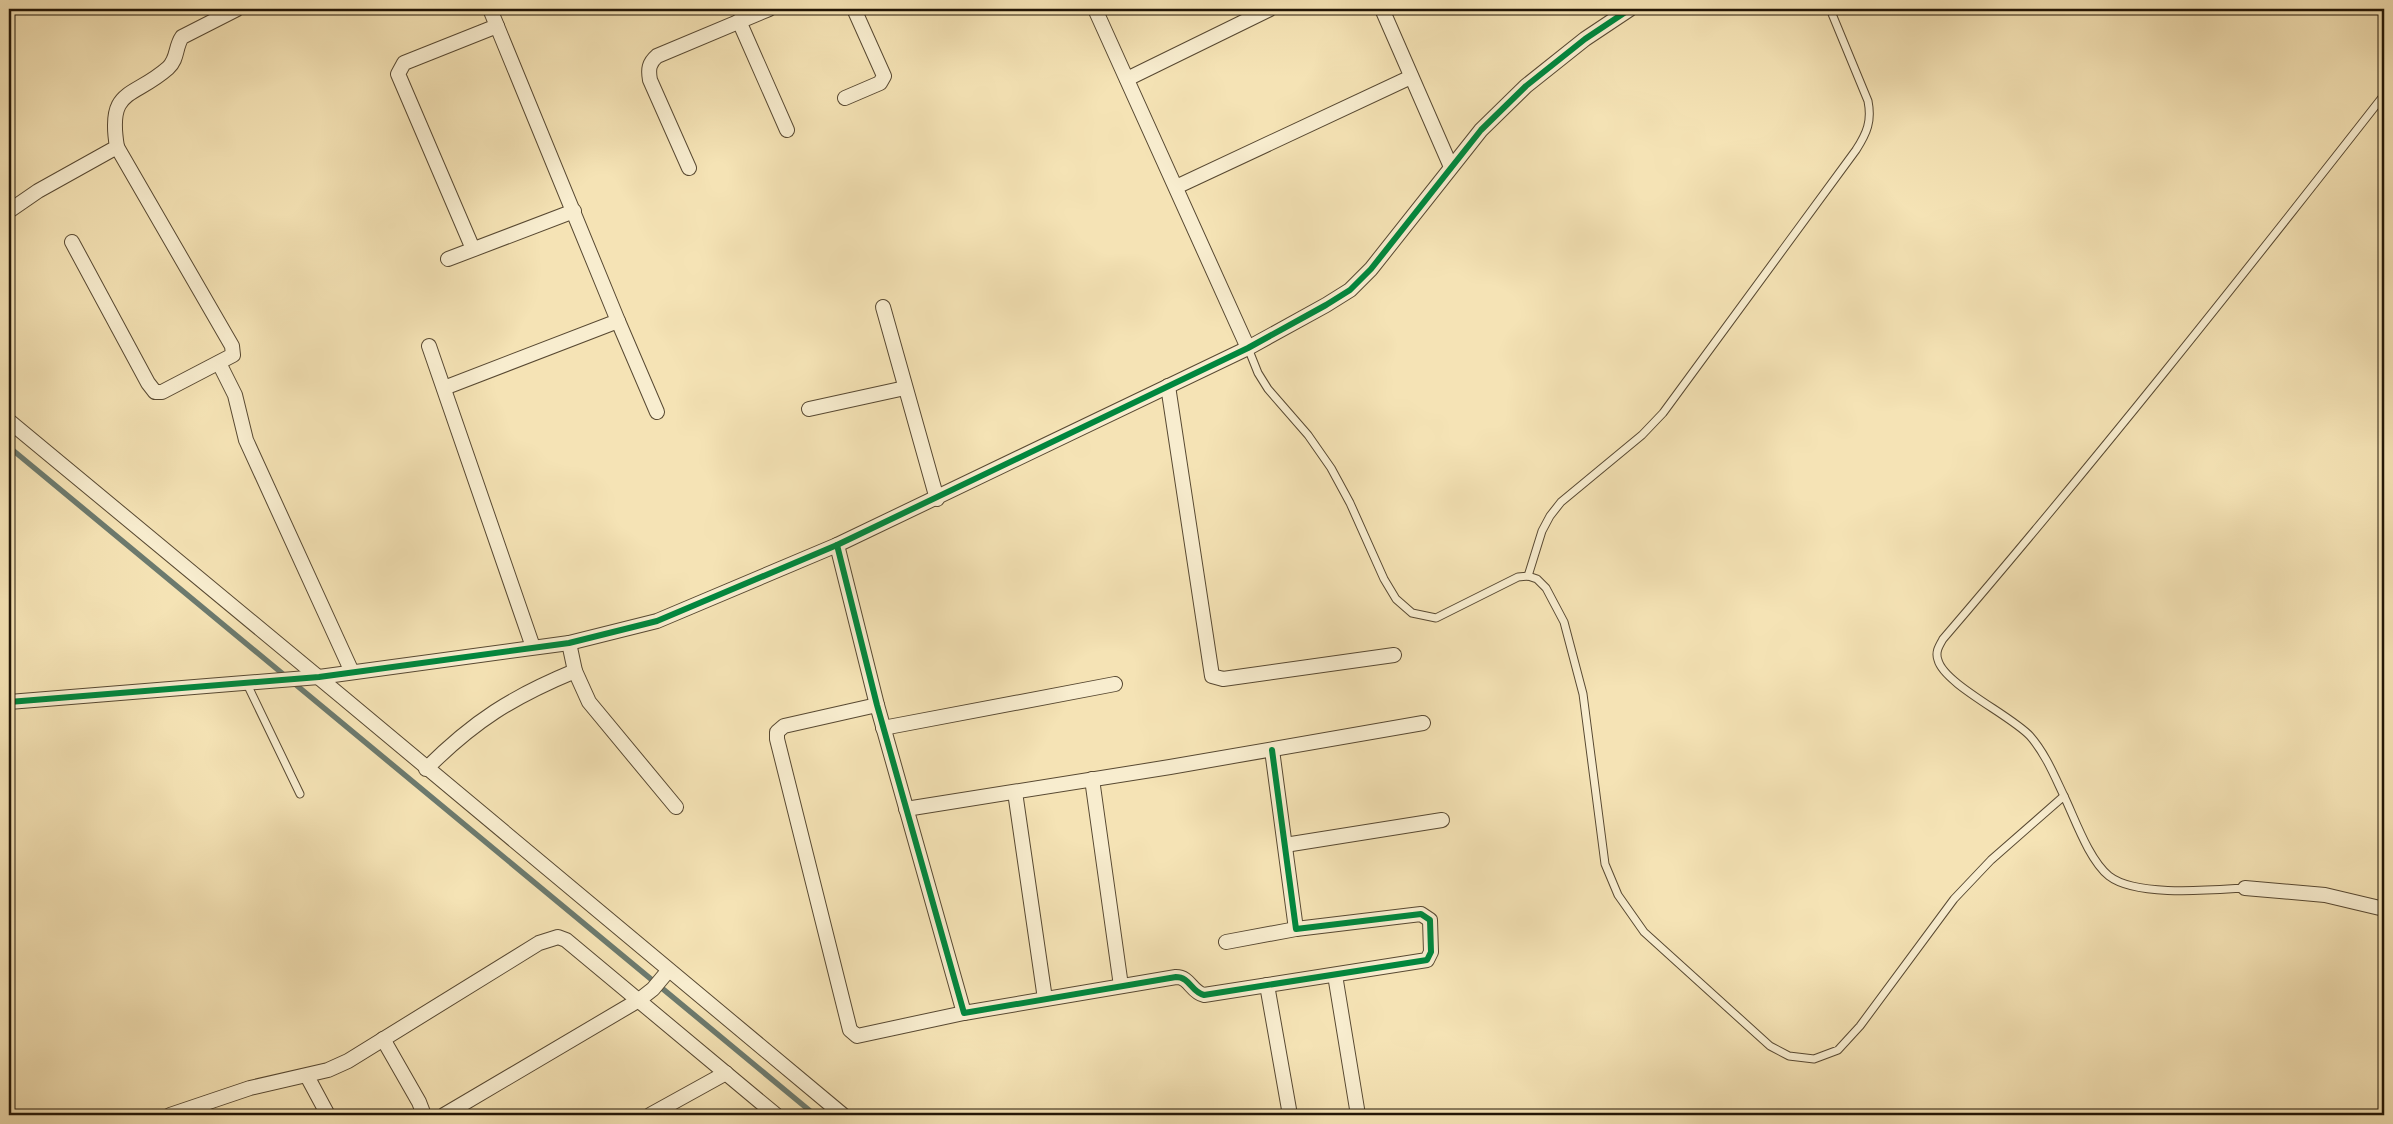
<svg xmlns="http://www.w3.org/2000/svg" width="2393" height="1124" viewBox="0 0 2393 1124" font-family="'IM FELL DW Pica',serif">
	<rect width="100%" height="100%" fill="#f5e3b5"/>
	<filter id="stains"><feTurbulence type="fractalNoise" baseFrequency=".004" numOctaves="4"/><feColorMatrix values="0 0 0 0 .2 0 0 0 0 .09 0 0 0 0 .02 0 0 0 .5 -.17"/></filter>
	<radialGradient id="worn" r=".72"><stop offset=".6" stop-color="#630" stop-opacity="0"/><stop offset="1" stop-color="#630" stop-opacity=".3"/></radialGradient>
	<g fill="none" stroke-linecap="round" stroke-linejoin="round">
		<polyline stroke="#6c7a6e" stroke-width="5.5" points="9,447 815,1115"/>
		<defs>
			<g id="lane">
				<path d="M1248,348L1258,373L1268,389L1308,435L1331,468L1350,503L1384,579L1396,599L1412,613L1436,618L1518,577L1528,576L1537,579L1546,588L1564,622L1583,694L1605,864L1618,895L1644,932L1770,1046L1789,1056L1814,1059L1838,1050L1860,1026L1954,899L1991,860L2064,796C2075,819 2089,860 2109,876C2136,897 2211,890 2245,888"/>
				<path d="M1528,576L1542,531L1550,516L1561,502L1642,435L1663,413L1856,150C1867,133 1872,121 1868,101L1830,9"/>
				<polyline points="247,684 300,794"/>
				<path d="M2064,796C2054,775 2045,753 2030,736C2012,716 1944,684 1938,660C1935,652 1939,646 1943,639C2095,462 2240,279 2384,95"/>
			</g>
			<g id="street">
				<polyline points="1095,9 1248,348"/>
				<polyline points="1382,9 1451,167"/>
				<polyline points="739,21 787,130"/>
				<polyline points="1127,79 1270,9"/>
				<polyline points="845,98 880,83 884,76 854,9"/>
				<path d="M689,168L650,80C648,69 649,63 657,56L769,9"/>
				<polyline points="1176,187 1411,77"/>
				<path d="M9,211L38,191L117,147C107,87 133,99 168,68C178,59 175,47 182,37L237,9"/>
				<polyline points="72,242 148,383 155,392 162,392 233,355 232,346 117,147"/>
				<polyline points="473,249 398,74 404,63 497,26"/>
				<polyline points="448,259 574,211"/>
				<polyline points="883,307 937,499"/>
				<polyline points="618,321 657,412"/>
				<polyline points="429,346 533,647"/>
				<polyline points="219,363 235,395 246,440 352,672"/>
				<polyline points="1168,386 1212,676 1223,679 1394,655"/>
				<polyline points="444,388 618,321 490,9"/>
				<polyline points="809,409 905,388"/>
				<path d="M9,421C288,651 566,883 843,1115"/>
				<path d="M837,545L877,705L964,1013L1176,977C1190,977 1191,992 1204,995L1427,960L1431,952L1430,920L1421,914L1296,929L1272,750"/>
				<polyline points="569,643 575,671 589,702 676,807"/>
				<polyline points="9,702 319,677 569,643 657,621 837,545 1248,348 1326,305 1350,290 1371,269 1481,130 1526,86 1585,39 1630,9"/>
				<polyline points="877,705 784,726 777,732 777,739 850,1030 857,1036 964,1013"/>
				<polyline points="883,728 1115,684"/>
				<path d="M426,769C474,721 512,697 575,671"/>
				<polyline points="1092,779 1121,986"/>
				<polyline points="1015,792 1045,999"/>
				<polyline points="906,809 1170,767 1423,723"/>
				<polyline points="1285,845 1442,820"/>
				<polyline points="2245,888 2325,895 2384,909"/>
				<polyline points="1226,942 1296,929"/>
				<polyline points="1335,975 1358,1115"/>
				<polyline points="1267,985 1290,1115"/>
				<polyline points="383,1039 419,1102 424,1115"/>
				<polyline points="307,1076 328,1115"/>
				<polyline points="170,1115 250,1088 328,1070 348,1061 539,943 558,937 566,940 776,1115"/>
				<polyline points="444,1115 639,1000 653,989 668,971"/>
				<polyline points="650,1115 726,1073"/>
			</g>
		</defs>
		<use href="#lane" stroke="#584932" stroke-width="9"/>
		<use href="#street" stroke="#584932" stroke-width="16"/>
		<use href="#lane" stroke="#f8edcf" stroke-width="7"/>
		<use href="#street" stroke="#f8edcf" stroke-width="14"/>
		<defs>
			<g id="cycleway">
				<path d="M837,545L877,705L964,1013L1176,977C1190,977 1191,992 1204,995L1427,960L1431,952L1430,920L1421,914L1296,929L1272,750"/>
				<polyline points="9,702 319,677 569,643 657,621 837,545 1248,348 1326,305 1350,290 1371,269 1481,130 1526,86 1585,39 1630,9"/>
			</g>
		</defs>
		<use href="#cycleway" stroke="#f8edcf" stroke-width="9"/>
		<use href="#cycleway" stroke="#00873e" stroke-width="6"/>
	</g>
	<rect width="2393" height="1124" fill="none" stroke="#f5e3b5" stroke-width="30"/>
	<rect x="10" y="10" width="2373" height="1104" fill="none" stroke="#231606" stroke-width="2.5"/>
	<rect x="15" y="15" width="2363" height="1094" fill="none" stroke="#231606"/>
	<rect width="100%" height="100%" filter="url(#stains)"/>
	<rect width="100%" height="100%" fill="url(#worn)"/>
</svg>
